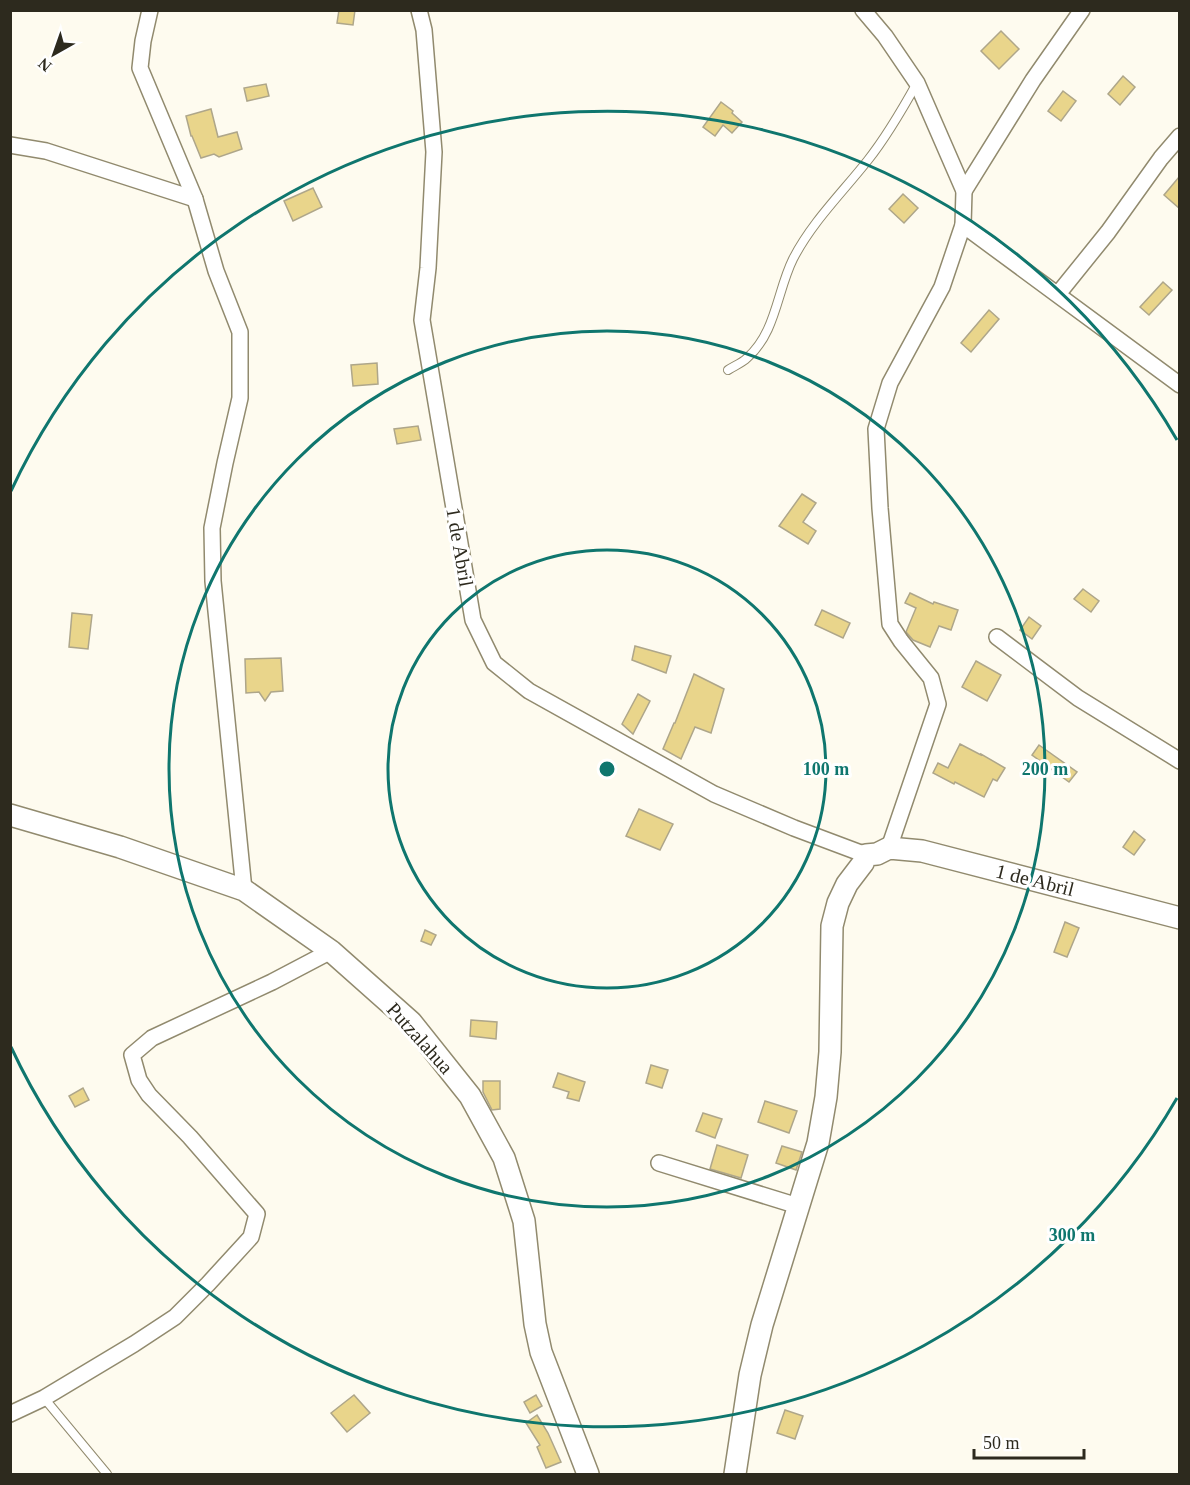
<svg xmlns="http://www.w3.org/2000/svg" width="1190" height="1485" viewBox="0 0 1190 1485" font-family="Georgia,serif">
	<rect width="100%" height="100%" fill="#fefbef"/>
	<g fill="#e9d58b" stroke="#aea68a" stroke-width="1.5">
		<polygon points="339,10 355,10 353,25 337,23"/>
		<polygon points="1001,31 1019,49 999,69 981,51"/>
		<polygon points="1123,76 1135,87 1120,105 1108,94"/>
		<polygon points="266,84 269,96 247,101 244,88"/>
		<polygon points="1063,91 1076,101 1061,121 1048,111"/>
		<polygon points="721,102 733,111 732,113 742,122 732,133 723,125 715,136 703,127"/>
		<polygon points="211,109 218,137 237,132 242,149 219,157 214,154 201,158 192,136 191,136 186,116"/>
		<polygon points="1179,177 1179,208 1164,195"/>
		<polygon points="313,188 322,207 293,221 284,201"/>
		<polygon points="903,194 918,208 904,223 889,209"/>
		<polygon points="1163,282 1172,290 1149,315 1140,307"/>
		<polygon points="989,310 999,319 971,352 961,343"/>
		<polygon points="377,363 378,384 353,386 351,365"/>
		<polygon points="418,426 421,440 397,444 394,429"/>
		<polygon points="802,494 816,503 803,522 816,531 808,544 779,526"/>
		<polygon points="1083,589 1099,601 1091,612 1074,599"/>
		<polygon points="910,593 933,604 934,602 958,610 951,630 939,626 930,647 913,640 906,632 916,608 905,603"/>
		<polygon points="822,610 850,623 843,638 815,625"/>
		<polygon points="72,613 92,615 88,649 69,647"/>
		<polygon points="1029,617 1041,626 1032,639 1020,630"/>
		<polygon points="635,646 671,656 666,673 632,660"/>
		<polygon points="281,658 283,691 271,692 265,701 259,692 246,693 245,659"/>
		<polygon points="976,661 1001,675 987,701 962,687"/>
		<polygon points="694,674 724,689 711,733 695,727 681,759 663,749 674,723 675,723"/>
		<polygon points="638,694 650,701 633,734 622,724"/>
		<polygon points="960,744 981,755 981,754 1005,768 997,781 993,779 984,797 955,782 954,784 933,773 938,763 948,768"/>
		<polygon points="1039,745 1077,772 1069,782 1032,755"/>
		<polygon points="639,809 673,824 660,850 626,836"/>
		<polygon points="1134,831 1145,840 1134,855 1123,847"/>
		<polygon points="1065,922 1079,928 1067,957 1054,952"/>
		<polygon points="425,930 436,935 431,945 421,941"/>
		<polygon points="471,1020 497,1022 496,1039 470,1036"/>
		<polygon points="651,1065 668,1070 662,1088 646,1083"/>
		<polygon points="558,1073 585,1082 579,1101 567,1098 569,1092 553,1087"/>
		<polygon points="483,1081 500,1081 500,1109 492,1110 483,1092"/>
		<polygon points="83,1088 89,1100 75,1107 69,1096"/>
		<polygon points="765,1101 797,1111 789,1133 758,1122"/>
		<polygon points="703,1113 722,1119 715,1138 696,1131"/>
		<polygon points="717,1145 748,1155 741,1178 710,1169"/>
		<polygon points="782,1146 802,1152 796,1170 776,1163"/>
		<polygon points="354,1395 370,1413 347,1432 331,1413"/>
		<polygon points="536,1395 542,1406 530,1413 524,1402"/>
		<polygon points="785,1410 803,1416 795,1439 777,1433"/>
		<polygon points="537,1415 548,1433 561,1462 546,1468 537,1447 540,1445 526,1423"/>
	</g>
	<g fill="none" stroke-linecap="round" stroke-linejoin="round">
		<defs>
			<g id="lane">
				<path d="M728,370C734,366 742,363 747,358C776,333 777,291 793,259C812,222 842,193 868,160C887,136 902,110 917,83"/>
				<polyline points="44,1398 107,1474"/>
			</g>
			<g id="street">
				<polyline points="150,10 143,41 140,68 195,199 216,271 240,332 240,398 225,463 212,528 213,581 244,890"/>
				<polyline points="419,10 424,30 434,152 428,268 422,320 473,620 494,663 529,691 714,794 794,828 866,855"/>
				<polyline points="863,10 885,36 917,83 964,191 963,225 942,287 890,383 876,429 880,508 890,624 901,641 931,678 938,704 889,848"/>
				<polyline points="10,145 46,151 195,199"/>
				<polyline points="964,191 1033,80 1082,10"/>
				<polyline points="963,225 1180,385"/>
				<polyline points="1058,294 1108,232 1161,158 1180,136"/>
				<polyline points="997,637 1078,698 1180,761"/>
				<polyline points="659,1163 798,1206"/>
				<polyline points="10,1414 44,1398 134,1344 175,1317 208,1284 251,1237 257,1214 190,1137 149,1095 139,1080 132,1055 152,1038 272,982 331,951"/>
			</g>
			<g id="secondary">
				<polyline points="10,815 120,847 244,890 331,951 411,1022 470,1096 504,1158 524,1221 535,1324 541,1352 588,1474"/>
				<polyline points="735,1474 750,1375 762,1325 818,1143 826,1097 830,1052 832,926 838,903 847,884 863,863 866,855 877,854 889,848 922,851 1180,918"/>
			</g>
		</defs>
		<use href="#lane" stroke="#918a6e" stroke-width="10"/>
		<use href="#street" stroke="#918a6e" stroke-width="18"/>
		<use href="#secondary" stroke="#918a6e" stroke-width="24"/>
		<use href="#lane" stroke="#fff" stroke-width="8"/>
		<use href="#street" stroke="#fff" stroke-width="15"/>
		<use href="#secondary" stroke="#fff" stroke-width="21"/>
	</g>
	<g fill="none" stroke="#0f766e" stroke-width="3">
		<circle cx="607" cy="769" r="219"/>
		<circle cx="607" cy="769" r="438"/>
		<path d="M1177 1098A658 658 0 0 1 11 1047M11 491A658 658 0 0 1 1177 440"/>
	</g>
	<g text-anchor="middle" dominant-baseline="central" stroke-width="6" stroke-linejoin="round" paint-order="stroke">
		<g font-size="20" fill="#2d2a1e" stroke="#fff">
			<text transform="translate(460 547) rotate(80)">1 de Abril</text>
			<text transform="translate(1035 880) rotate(14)">1 de Abril</text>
			<text transform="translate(420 1038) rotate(48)">Putzalahua</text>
		</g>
	</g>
	<circle cx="607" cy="769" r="9" fill="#0f766e" stroke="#fff" stroke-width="3"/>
	<g font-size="18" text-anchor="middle" font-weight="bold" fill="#0f766e" stroke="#fff" stroke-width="6" stroke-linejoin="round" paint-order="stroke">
		<text x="826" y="775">100 m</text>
		<text x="1045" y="775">200 m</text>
		<text x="1072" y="1241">300 m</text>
	</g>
	<rect width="1190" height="1485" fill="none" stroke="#2d2a1e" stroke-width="24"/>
	<g transform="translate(54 54) rotate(220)" stroke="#ffffff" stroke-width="4.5" paint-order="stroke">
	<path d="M0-4.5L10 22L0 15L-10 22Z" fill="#2d2a1e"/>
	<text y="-9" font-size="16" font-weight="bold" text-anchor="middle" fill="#2d2a1e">N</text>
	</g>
	<path d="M974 1449v9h110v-9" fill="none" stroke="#2d2a1e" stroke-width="3"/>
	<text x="983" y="1449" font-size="18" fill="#2d2a1e" stroke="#ffffff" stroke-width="4.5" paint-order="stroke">50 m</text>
</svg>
